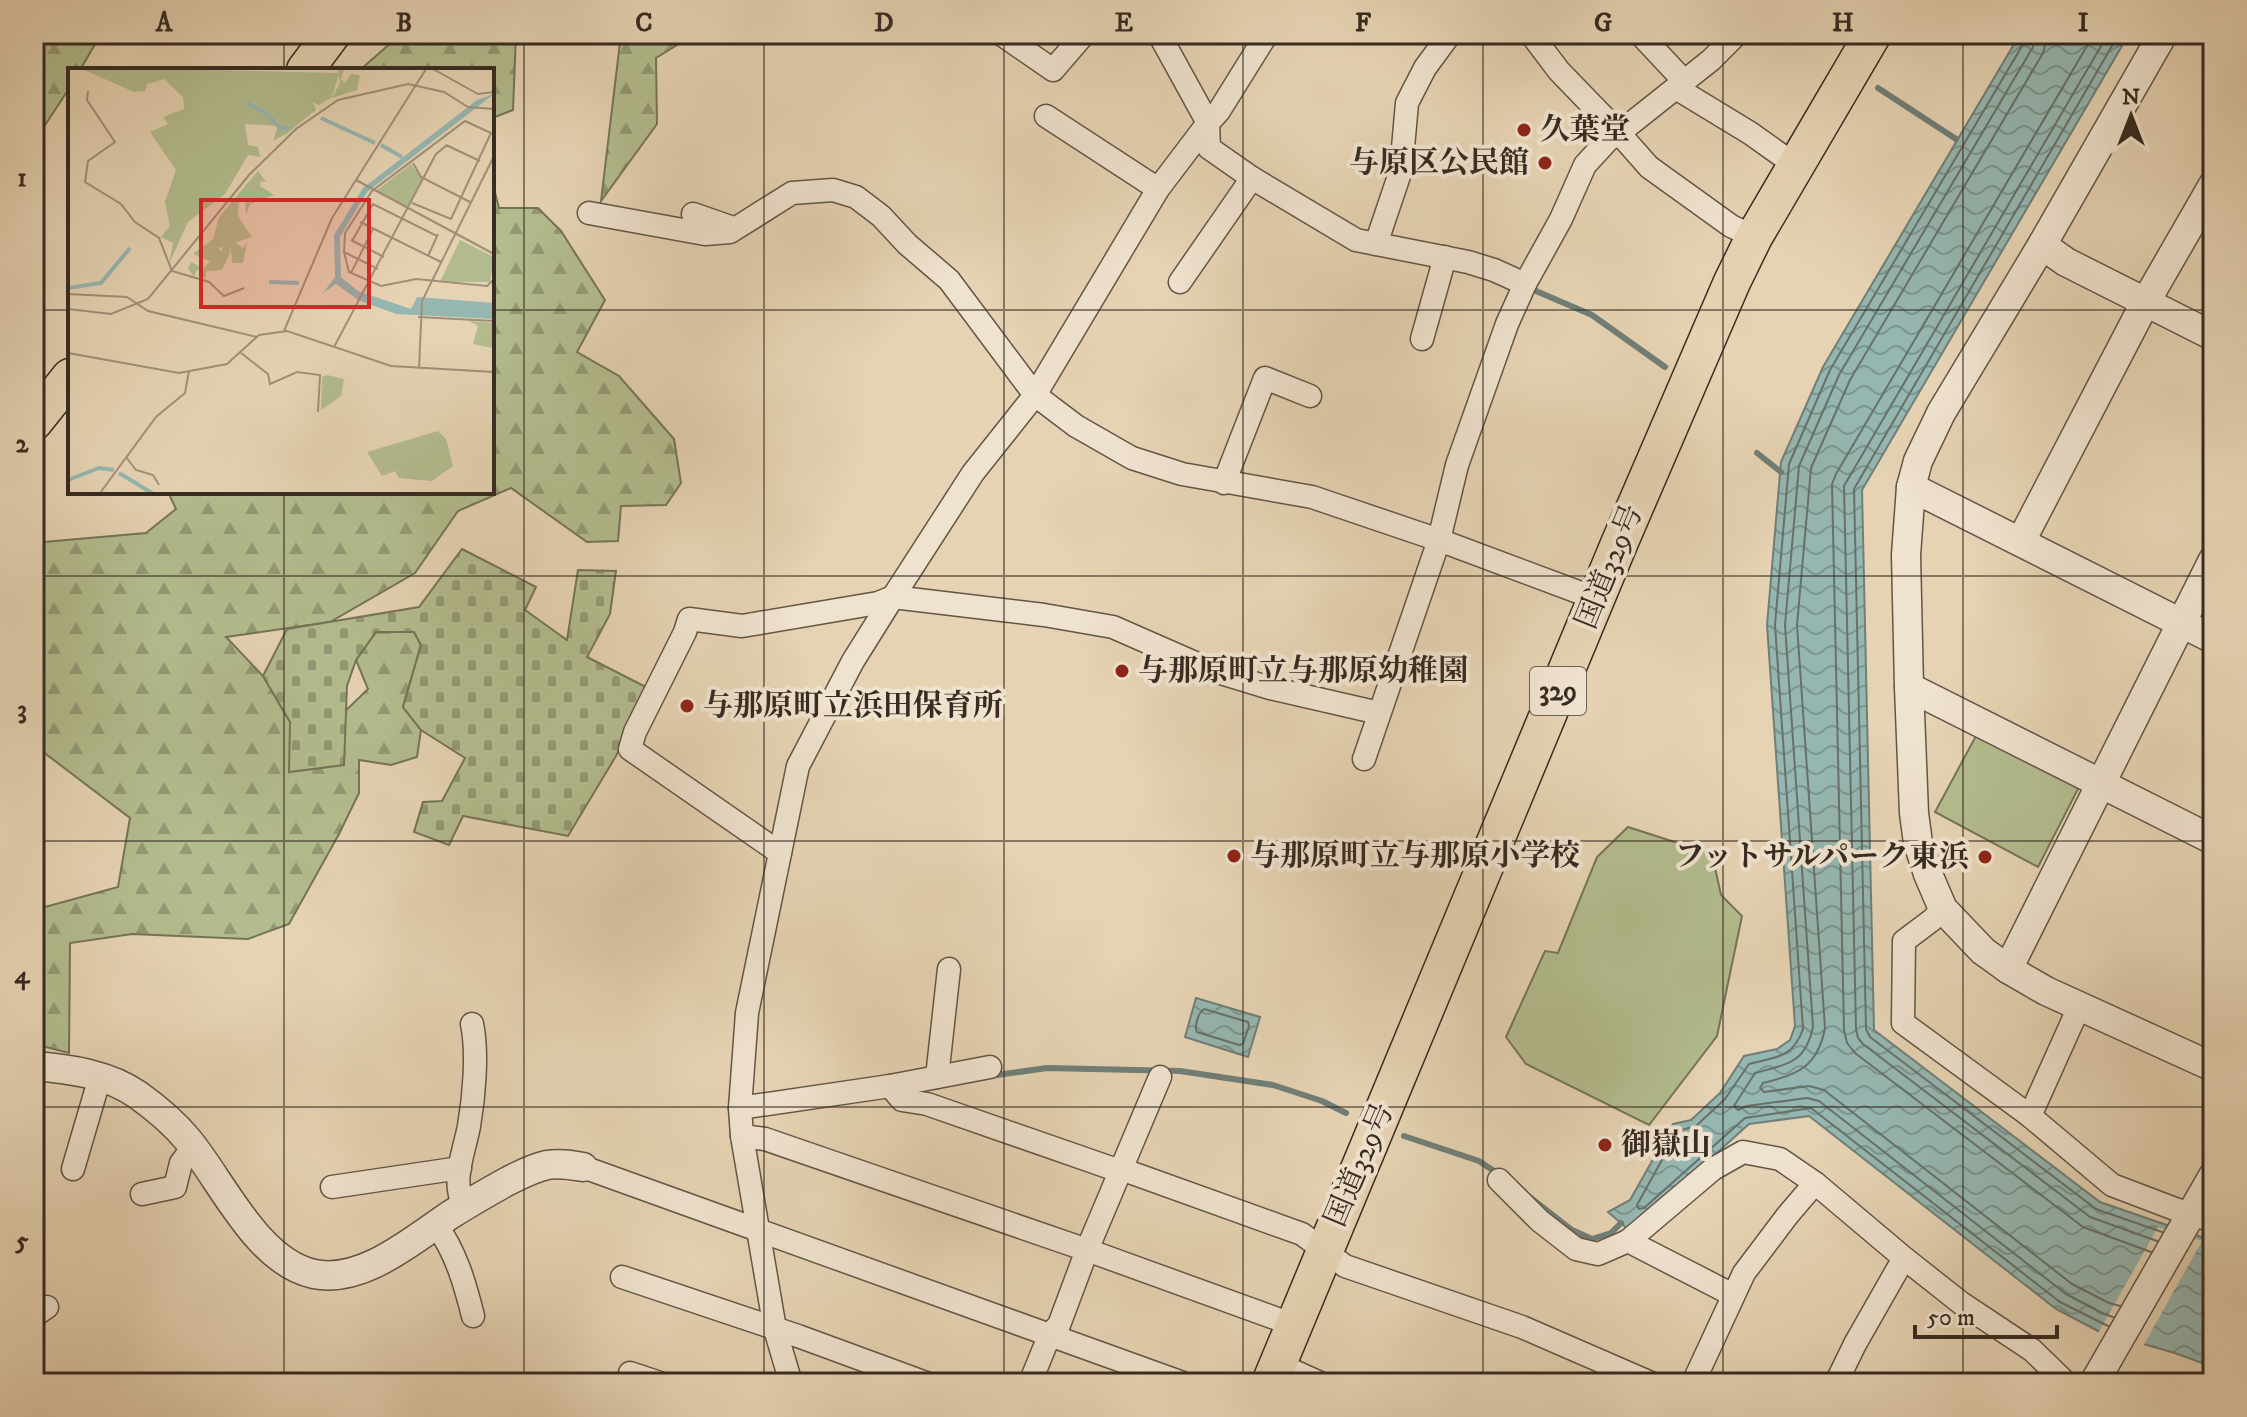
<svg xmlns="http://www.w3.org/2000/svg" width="2247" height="1417" viewBox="0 0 2247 1417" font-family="'IM FELL DW Pica','Noto Serif JP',serif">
	<defs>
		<pattern id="forest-firs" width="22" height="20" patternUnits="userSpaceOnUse" patternTransform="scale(2)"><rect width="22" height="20" fill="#b3bc8e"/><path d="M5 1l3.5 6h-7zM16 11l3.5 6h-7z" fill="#929974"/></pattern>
		<pattern id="cemetery-stones" width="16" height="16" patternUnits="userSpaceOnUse" patternTransform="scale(2)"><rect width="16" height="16" fill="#b3bc8e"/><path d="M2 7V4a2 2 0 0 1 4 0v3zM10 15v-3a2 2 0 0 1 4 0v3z" fill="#929974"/></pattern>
		<pattern id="water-waves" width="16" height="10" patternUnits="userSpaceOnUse" patternTransform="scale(2)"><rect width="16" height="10" fill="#96b7b1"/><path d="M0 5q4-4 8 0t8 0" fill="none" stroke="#7b9590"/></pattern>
	</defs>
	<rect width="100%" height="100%" fill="#e6d3b3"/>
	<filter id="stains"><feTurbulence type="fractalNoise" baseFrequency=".0025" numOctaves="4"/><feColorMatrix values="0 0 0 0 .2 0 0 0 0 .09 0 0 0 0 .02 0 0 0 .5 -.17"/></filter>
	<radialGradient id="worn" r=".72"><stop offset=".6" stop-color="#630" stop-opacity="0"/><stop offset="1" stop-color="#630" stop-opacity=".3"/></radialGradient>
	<g fill="#b3bc8e" stroke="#757458" stroke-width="2">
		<polygon points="1977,734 2079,787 2038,867 1935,812"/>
		<polygon points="1628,827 1712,854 1721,895 1742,916 1717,1036 1649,1125 1526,1064 1506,1037 1545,951 1558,953 1597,857"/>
	</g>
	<g fill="url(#forest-firs)" stroke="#757458" stroke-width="2">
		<polygon points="34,34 101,34 80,70 70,70 70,87 34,142"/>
		<polygon points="401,34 516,34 513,110 492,118 492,70 360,70"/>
		<polygon points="621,34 695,34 656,58 657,124 601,201"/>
		<polygon points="492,181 499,208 538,208 561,231 605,300 577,352 619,376 674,439 681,483 666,505 621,506 618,541 587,542 511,488 458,511 415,573 330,622 226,637 263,676 290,722 334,722 368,689 356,660 376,632 414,632 421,645 403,707 421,730 417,757 391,765 359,760 359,793 339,834 289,924 248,939 132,934 70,943 69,1053 34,1044 34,910 118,887 130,818 34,745 34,554 44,542 146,533 176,509 168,492 492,492"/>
	</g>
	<polygon fill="url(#cemetery-stones)" stroke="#757458" stroke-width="2" points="462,549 536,587 525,610 567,640 578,570 616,571 610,614 587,657 646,687 616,756 568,836 463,816 449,845 414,832 423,802 442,801 465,758 421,730 403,707 421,645 414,632 376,632 356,660 347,686 344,765 289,772 290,722 263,676 287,629 419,607"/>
	<g fill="url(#water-waves)" stroke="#707f78" stroke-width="2">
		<polygon points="2020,34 2129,34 1862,490 1874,1030 2100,1202 2213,1241 2213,1367 2175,1353 2098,1331 2056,1309 1809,1116 1749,1124 1630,1231 1608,1212 1630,1200 1673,1124 1691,1120 1720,1093 1744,1056 1777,1049 1790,1040 1795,1026 1767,625 1781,462 1823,367"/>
		<polygon points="1196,998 1260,1017 1248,1057 1185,1037"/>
	</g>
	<polygon fill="#e6d3b3" points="2158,1227 2202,1241 2142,1348 2097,1335"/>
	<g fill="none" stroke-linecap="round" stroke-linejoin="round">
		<g stroke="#66716a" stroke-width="2">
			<path d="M2026,34L2025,41L1830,370L1789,464L1775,625L1803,1029C1793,1058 1776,1057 1749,1064L1725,1099L1696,1126L1678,1131L1637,1205L1639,1209L1644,1208L1745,1118L1811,1108L2060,1302L2108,1326"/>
			<path d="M2036,34L2033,47L1839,375L1799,466L1785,625L1813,1027C1805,1064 1787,1064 1755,1073L1734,1106L1738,1110L1747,1106L1807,1098L1819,1101L2066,1294L2104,1314L2113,1317"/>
			<path d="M2048,34L2043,53L1850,380L1811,468L1797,625L1825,1028C1818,1066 1798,1075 1763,1083L1760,1088L1764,1092L1809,1086L1824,1090L2072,1284L2109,1303L2120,1306"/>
			<polyline points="2094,34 1836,474 1832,484 1844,1030 1847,1043 1855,1053 2083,1227 2151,1252"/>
			<polyline points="2108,34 1844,486 1856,1029 1858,1038 1863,1044 2090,1217 2157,1241"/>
			<polyline points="2119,34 1854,489 1866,1029 1870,1037 2096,1209 2162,1232"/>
			<path d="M1204,1009L1248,1022L1249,1026L1243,1044L1239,1045L1197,1032C1194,1027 1198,1013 1204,1009Z"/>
		</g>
		<g stroke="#707f78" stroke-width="6">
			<polyline points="1878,88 1956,139"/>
			<polyline points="1536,291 1592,315 1665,367"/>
			<polyline points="1757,453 1781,472"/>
			<polyline points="990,1076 1047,1068 1180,1071 1273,1085 1322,1101 1346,1113"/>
			<polyline points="1404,1136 1479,1161 1500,1175"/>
			<polyline points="1531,1198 1572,1230 1592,1239 1611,1233 1621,1223"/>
		</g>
		<defs>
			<g id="minor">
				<polyline points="1001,34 1053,70 1084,34"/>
				<polyline points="1159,34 1208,123 1209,148 1252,178 1356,240 1468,262 1494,270 1525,284"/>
				<polyline points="1640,34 1684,81"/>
				<polyline points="1737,34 1711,60 1619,133 1649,167 1731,226 1754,237"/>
				<polyline points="1676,88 1750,133 1795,165"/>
				<polyline points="1046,116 1158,189"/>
				<polyline points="589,213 705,234 730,232 792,193 833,190 856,197 881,216 907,244 949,280 1035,395 1076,426 1132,458 1182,474 1312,497 1439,540 1597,599"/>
				<polyline points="693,214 733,228"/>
				<polyline points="1376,244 1401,170 1407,103 1425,68 1450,34"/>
				<polyline points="1180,282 1252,178"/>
				<polyline points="1422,339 1445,257"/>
				<polyline points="1224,483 1265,378 1310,396"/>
				<polyline points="1364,759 1439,540 1457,465 1507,324 1525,284 1561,219 1585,165 1608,140 1619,133 1559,71 1531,34"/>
				<polyline points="780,853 630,749 635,732 685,632 689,619 742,626 878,603 893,597 1044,615 1113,627 1211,670 1270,688 1379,713"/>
				<polyline points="1943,909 1932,920 1904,941 1903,1023 2030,1116 2112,1185 2175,1209 2213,1221"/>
				<polyline points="937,1077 949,969"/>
				<polyline points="890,1086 990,1067"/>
				<polyline points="740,1108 890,1086 902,1100 927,1104 1111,1168 1121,1169 1302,1234 1345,1266 1522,1327 1651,1383"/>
				<polyline points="2030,1116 2079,1007"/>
				<polyline points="742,1136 765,1139 1087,1250 1294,1325"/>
				<polyline points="583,1167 1183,1383"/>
				<polyline points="73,1169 100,1077"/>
				<polyline points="1499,1180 1540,1221 1576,1249 1598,1254 1628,1241 1713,1169 1743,1152 1780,1159 1815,1183 1904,1258 1961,1303 2032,1350 2066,1383"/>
				<polyline points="332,1187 460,1168"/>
				<polyline points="142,1194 175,1187 181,1163 193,1147"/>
				<path d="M464,1206C451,1180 464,1153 469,1126C474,1097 478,1053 472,1024"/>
				<path d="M436,1225C456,1252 465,1284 473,1316"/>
				<polyline points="1628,1241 1733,1295"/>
				<polyline points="622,1277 798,1336 926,1383"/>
				<polyline points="34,1316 47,1307"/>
				<polyline points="1278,1364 1320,1383"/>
				<polyline points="630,1373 660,1383"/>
				<polyline points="791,1383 775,1329 742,1136 740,1108 747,1013 798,766 853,661 893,597 973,473 1035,395 1158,189 1208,123 1219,111 1267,34"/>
				<polyline points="1030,1383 1050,1334 1059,1325 1087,1250 1160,1077"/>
				<polyline points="1693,1383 1744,1273 1787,1216 1815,1183"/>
				<polyline points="1836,1383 1855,1344 1904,1258"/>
			</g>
			<g id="tertiary">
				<polyline points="2163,34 2042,245 1941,413 1918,461 1911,487 1906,555 1909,687 1914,813 1918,843 1928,874 1943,909 1983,951 2008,969 2046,991 2213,1067"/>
				<polyline points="2042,245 2066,262 2213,336"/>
				<polyline points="1911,487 2213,639"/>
				<polyline points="2021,541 2145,303 2213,185"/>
				<polyline points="1909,687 2213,840"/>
				<polyline points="2008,969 2213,560"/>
				<path d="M34,1066C70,1069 108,1074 138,1095C156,1108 174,1123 188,1140C222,1181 257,1262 314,1274C362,1284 413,1240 450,1215C469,1203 488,1192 508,1181C520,1175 533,1168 547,1165C559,1163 571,1165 583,1167"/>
				<polyline points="2094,1383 2213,1176"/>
			</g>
			<g id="trunk">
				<polyline points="305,70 332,34"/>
				<polyline points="34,422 70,377"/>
				<polyline points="1270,1383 1619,544 1732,282 1754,237 1873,34"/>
			</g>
		</defs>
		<use href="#minor" stroke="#635546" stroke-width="25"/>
		<use href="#tertiary" stroke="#635546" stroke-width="31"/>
		<use href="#trunk" stroke="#372b22" stroke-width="39"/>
		<use href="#minor" stroke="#efe2ce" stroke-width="22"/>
		<use href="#tertiary" stroke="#efe2ce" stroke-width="28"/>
		<use href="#trunk" stroke="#e6d3b3" stroke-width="36"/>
	</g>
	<path fill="none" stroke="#372b22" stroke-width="2" stroke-opacity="0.55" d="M284,34V70M524,34V1383M764,34V1383M1004,34V1383M1243,34V1383M1483,34V1383M1723,34V1383M1963,34V1383M34,310H70M492,310H2213M284,492V1383M34,576H2213M34,841H2213M34,1107H2213"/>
	<g fill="#8f2418" stroke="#efe2ce" stroke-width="3">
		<circle cx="1524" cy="130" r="8"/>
		<circle cx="1545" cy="163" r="8"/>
		<circle cx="1122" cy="671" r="8"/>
		<circle cx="687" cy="706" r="8"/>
		<circle cx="1234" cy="856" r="8"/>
		<circle cx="1985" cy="857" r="8"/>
		<circle cx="1605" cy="1145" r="8"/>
	</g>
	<g text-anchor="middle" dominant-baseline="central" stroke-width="8" stroke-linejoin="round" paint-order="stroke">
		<rect fill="#efe2ce" stroke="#6e6256" stroke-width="2" x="1530" y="667" width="56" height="48" rx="6"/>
		<g font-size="28" font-weight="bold" fill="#372b22">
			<text x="1558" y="691">329</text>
		</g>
		<g font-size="30" font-weight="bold" fill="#372b22" stroke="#efe2ce" text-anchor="start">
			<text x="1540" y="130">久葉堂</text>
			<text x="1529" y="163" text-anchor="end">与原区公民館</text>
			<text x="1138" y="671">与那原町立与那原幼稚園</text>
			<text x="703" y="706">与那原町立浜田保育所</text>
			<text x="1250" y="856">与那原町立与那原小学校</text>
			<text x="1969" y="857" text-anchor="end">フットサルパーク東浜</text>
			<text x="1621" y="1145">御嶽山</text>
		</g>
		<g font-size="30" fill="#372b22" stroke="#efe2ce">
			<text transform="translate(1610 567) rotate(-68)">国道329号</text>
			<text transform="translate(1360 1165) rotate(-67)">国道329号</text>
		</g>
	</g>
	<g transform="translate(68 68)">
		<rect width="426" height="426" fill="#e6d3b3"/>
		<path d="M14,1H128L81,10L77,23L66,24ZM343,96L354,111L340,140L308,123ZM401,253L426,255L424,280L405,276L410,258ZM370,363L378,371L385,398L364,413L331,410L327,403L314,408L299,384Z" fill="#b3bc8e"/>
		<path d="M94,1L271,5L264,29L251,37L245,34L248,42L218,66L205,73L210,58L177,56L180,77L190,79L192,89L180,87L157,126L120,154L101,196L105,175L93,169L102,158L97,134L108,102L82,64L100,56L95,49L116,41L115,29L96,11L80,16L79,8ZM190,103L198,114L193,113L192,118L206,127L182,136L178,147L177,130L171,132L170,148L184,169L150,180L157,186L164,181L154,202L138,203V211L129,201L126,209L120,200L123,194L135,201L142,193L125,186L145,171L151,149Z" fill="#b3bc8e"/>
		<path d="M270,1L276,2L273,11L277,15L283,6L292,7L289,22L264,30L272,15ZM167,174L175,180L179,175L175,195H164L163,180L154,190V179Z" fill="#b3bc8e"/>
		<path d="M392,172L426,189L422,214H372ZM259,307L276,311L273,328L253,342L254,309Z" fill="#b3bc8e"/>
		<path d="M426,26L299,124L272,169L273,209L290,223L343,241L349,229L426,235V251L328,246L290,232L268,216L255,225L267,209L266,167L295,120L409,32Z" fill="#96b7b1"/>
		<path fill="none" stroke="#96b7b1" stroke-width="4" d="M179,35L198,45L212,60H221M253,50L307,75M313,77L334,89M201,214L231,215M0,220L33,215L62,180M51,405L84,425M0,412L31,400L46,402"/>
		<path fill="none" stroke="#a09079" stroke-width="2" d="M365,1L410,26L426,24M20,23L19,32L47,74L20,93L17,114L53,136L67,154L91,170L104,203L141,214L156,228L176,220M378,77L412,93M345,95L353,109L402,134M288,112L426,186M344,135L383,151L423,65L397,53L304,123L277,165L276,184L281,204L313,218L348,211L419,218L426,211M292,154L373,194M283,172L316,189M284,173L305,136L369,168M276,184L310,201M360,188L370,166M283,205L305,161M0,226L59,229L80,243L189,269M0,241L43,246L80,231L181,107L228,61L270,32L340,16L376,24L400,39L426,41M350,249L426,253M216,263L264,150L358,1M266,279L368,86L379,77M0,285L111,305L159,296L191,267L219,263L323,298L426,304M173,285L200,306L202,316L229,304L252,307L250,344M351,301L354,233L426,88M58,389L68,402L85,407L91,417M32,425L88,349L117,325L121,303"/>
		<path fill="#d62828" fill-opacity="0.15" stroke="#d62828" stroke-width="4" d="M133,132H301V239H133Z"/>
		<rect width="426" height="426" fill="none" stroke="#372b22" stroke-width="4"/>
	</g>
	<rect width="2247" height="1417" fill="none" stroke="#e6d3b3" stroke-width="88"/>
	<g transform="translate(2131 116)" stroke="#efe2ce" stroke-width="6" paint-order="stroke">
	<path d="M0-6L14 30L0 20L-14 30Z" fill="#372b22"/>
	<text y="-12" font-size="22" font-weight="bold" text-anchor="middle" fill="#372b22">N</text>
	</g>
	<path d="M1915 1325v12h142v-12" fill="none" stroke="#372b22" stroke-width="4"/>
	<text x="1927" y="1325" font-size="24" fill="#372b22" stroke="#efe2ce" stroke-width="6" paint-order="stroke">50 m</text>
	<rect x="44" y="44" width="2159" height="1329" fill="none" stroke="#372b22" stroke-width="3"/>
	<g font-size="26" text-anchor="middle" font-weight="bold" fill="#372b22">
		<text x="164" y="31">A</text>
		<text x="404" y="31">B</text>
		<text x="644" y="31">C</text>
		<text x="884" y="31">D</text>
		<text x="1124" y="31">E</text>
		<text x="1363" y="31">F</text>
		<text x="1603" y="31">G</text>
		<text x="1843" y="31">H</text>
		<text x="2083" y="31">I</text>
		<text x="22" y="186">1</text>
		<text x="22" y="452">2</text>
		<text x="22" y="718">3</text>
		<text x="22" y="983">4</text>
		<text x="22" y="1249">5</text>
	</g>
	<rect width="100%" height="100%" filter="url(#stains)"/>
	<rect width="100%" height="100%" fill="url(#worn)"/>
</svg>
